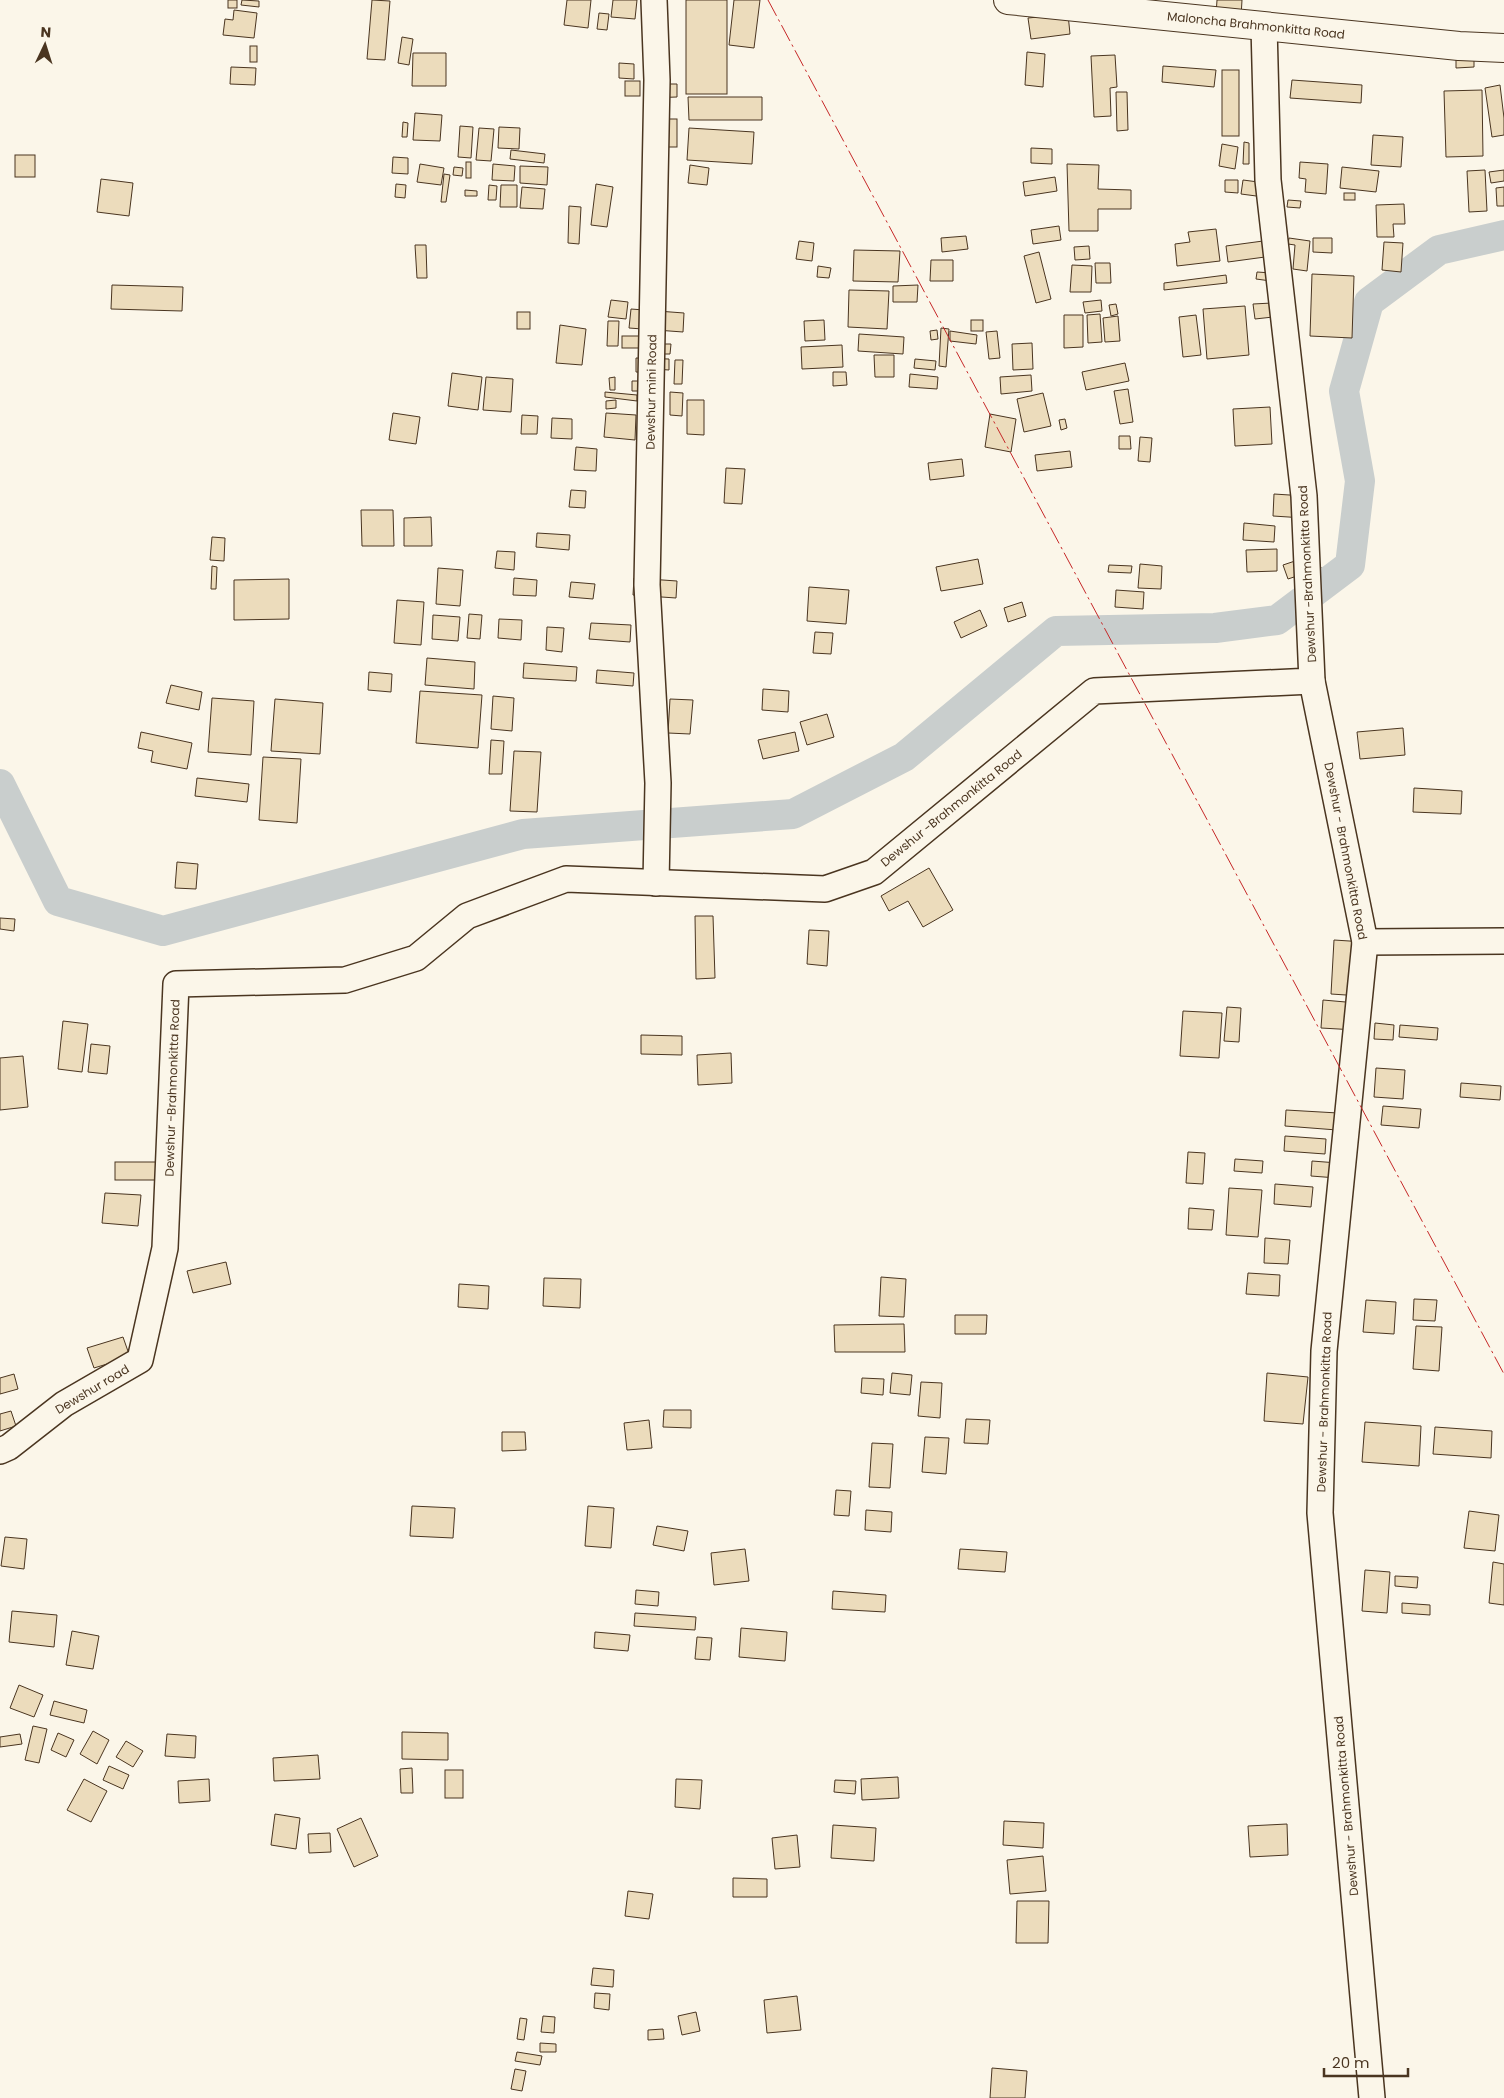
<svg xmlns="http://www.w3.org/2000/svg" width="1504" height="2098" viewBox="0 0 1504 2098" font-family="Poppins,sans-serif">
	<rect width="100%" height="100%" fill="#fbf6e9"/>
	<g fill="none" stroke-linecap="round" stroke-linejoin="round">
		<polyline stroke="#c9cecd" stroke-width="30" points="0,784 58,901 163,931 523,834 793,814 904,757 1056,631 1215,628 1277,620 1350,565 1360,481 1344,391 1369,302 1439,250 1504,235"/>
	</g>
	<g fill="#ecdcbc" stroke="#4a3520">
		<rect x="228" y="0" width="9" height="8"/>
		<polygon points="242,0 259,1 259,7 241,5"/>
		<polygon points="372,0 390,1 385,60 367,59"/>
		<polygon points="567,0 591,0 588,28 564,25"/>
		<polygon points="613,0 637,0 635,19 611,17"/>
		<rect x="686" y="0" width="41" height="94"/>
		<polygon points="734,0 760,0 754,48 729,45"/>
		<polygon points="1217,0 1242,0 1241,17 1216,15"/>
		<polygon points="234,10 257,13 254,38 223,35 225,19 233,20"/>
		<polygon points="599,13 609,14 607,30 597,29"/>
		<polygon points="1068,14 1070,34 1031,39 1028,18"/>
		<polygon points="402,37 413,39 409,65 398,63"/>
		<rect x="250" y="46" width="7" height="16"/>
		<polygon points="1027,52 1045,54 1043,87 1025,85"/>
		<polygon points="413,53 446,53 446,86 412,86"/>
		<polygon points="1115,55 1117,87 1110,88 1111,116 1094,117 1091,56"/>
		<polygon points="1474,55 1474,67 1456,68 1456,56"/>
		<polygon points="619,63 634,64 634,79 619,78"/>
		<polygon points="1163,66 1216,70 1214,87 1162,82"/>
		<polygon points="231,67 256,68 255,85 230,84"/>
		<rect x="1222" y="70" width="17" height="66"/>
		<polygon points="1292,80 1362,85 1361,103 1290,98"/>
		<rect x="625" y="81" width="15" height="15"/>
		<polygon points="646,84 677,84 677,97 646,98"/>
		<polygon points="1500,85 1504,118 1504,135 1492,137 1485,88"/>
		<polygon points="1482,90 1483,156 1446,157 1444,91"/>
		<polygon points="1116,92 1127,92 1128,130 1117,131"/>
		<polygon points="688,97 762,97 762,120 689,120"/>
		<polygon points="415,113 442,115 440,141 413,140"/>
		<rect x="650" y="119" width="27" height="28"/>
		<polygon points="403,122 408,123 407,137 402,137"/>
		<polygon points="460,126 473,127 471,158 458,157"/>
		<polygon points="499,127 520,128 519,149 498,148"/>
		<polygon points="479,128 494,129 491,161 476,160"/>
		<polygon points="689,128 754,132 752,164 687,160"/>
		<polygon points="1373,135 1403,137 1401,167 1371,165"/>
		<polygon points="1244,142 1249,143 1249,164 1243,164"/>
		<polygon points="1222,144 1238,147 1235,169 1219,166"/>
		<polygon points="1031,148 1052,149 1052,164 1031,163"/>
		<polygon points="511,150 545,154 544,163 510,159"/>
		<rect x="15" y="155" width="20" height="22"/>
		<polygon points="393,157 408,158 408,174 392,173"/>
		<rect x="466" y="162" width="5" height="16"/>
		<polygon points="1300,162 1328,164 1326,194 1305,192 1306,179 1299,178"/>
		<polygon points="420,164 444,168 441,185 417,182"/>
		<polygon points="493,164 515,166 514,181 492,180"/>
		<polygon points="1067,164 1099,165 1098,189 1131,190 1131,209 1098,209 1098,231 1069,231"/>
		<polygon points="690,165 709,168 707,185 688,183"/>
		<polygon points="520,166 548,167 547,185 520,183"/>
		<polygon points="454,167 463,168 462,176 453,175"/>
		<polygon points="1342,167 1379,171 1376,192 1340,188"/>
		<polygon points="1485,170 1487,211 1469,212 1467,171"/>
		<polygon points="1504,170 1504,181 1491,183 1489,172"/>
		<polygon points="444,174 450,175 446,202 441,202"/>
		<polygon points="1055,177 1057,191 1025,196 1023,182"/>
		<polygon points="101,179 133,183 129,216 97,212"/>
		<polygon points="1225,180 1238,180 1238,193 1225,192"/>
		<polygon points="1243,180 1266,183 1264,197 1241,194"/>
		<polygon points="396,184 406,185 405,198 395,197"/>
		<polygon points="596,184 613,187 607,227 591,225"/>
		<polygon points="489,185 497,186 496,200 488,200"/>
		<polygon points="501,185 517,185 517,207 500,207"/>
		<polygon points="522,187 545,189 543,209 520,208"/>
		<polygon points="1504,187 1504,206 1497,206 1496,188"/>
		<polygon points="465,190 477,191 477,196 465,196"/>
		<rect x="1344" y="193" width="11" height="7"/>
		<polygon points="1288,200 1301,201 1300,208 1287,207"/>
		<polygon points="1404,204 1405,224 1393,224 1394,237 1377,237 1376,205"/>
		<polygon points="569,206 581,207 579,244 568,243"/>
		<polygon points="1059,226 1061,240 1033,244 1031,230"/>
		<polygon points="1216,229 1220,261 1177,266 1175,244 1190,242 1188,232"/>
		<polygon points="966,236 968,249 942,252 941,238"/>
		<polygon points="1289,238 1310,241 1307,271 1293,269 1295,245 1288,244"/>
		<polygon points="1313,238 1332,238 1332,253 1313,252"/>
		<polygon points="799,241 814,243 812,261 796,259"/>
		<polygon points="1263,241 1265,257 1228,262 1226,246"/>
		<polygon points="1384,242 1403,243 1401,272 1382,270"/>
		<polygon points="415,245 426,245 427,278 417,278"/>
		<polygon points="1089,246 1090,259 1075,260 1074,247"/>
		<polygon points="854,250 900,251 898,282 853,281"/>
		<polygon points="1039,252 1051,299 1036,303 1024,256"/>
		<polygon points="931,260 953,260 953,281 930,281"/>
		<polygon points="1095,263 1110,263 1111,283 1096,283"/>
		<polygon points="1072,265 1092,266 1091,292 1070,292"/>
		<polygon points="818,266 831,268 829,278 817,277"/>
		<polygon points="1257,272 1272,273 1271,281 1256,279"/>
		<polygon points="1312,274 1354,276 1352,338 1310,336"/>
		<polygon points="1226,275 1227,283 1164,290 1164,283"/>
		<polygon points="112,285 183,287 182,311 111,309"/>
		<polygon points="918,285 917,302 893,302 893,286"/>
		<polygon points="849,290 889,291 887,329 848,327"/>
		<polygon points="611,300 628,302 626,319 608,317"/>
		<polygon points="1101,300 1102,311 1085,313 1083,302"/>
		<polygon points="1272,303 1273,317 1255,319 1253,304"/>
		<polygon points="1116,304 1118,314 1111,316 1109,305"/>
		<polygon points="1245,306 1249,355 1207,359 1203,309"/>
		<polygon points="631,309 684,313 683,332 629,328"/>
		<rect x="517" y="312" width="13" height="17"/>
		<polygon points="1100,314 1102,342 1088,343 1087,315"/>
		<polygon points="1064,315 1083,315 1083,347 1064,348"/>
		<polygon points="1196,315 1201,355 1183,357 1179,317"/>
		<polygon points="1118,316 1120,341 1105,342 1103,318"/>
		<polygon points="824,320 825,340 805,341 804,321"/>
		<rect x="971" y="320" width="12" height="11"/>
		<polygon points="608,321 619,321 618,346 607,346"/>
		<polygon points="560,325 586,329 582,365 556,363"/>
		<polygon points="941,328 949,329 946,367 939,366"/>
		<polygon points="937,330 938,339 931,340 930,331"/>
		<polygon points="950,331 977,335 976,344 950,341"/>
		<polygon points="997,331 1000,358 989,359 986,332"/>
		<polygon points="859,334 904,337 903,354 858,351"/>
		<rect x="622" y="336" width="26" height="12"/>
		<polygon points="1032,343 1033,369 1013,370 1012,344"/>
		<polygon points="658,344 671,344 670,354 658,354"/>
		<polygon points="842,345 843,367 802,369 801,347"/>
		<polygon points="874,355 894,355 894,377 875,377"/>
		<polygon points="636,358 669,359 669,370 655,369 655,373 636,372"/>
		<polygon points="915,359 936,361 935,370 914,368"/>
		<polygon points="675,360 683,360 682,384 674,384"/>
		<polygon points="1125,363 1129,381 1086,390 1082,372"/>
		<polygon points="833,372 846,372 847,385 833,386"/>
		<polygon points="452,373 482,377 478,410 448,406"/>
		<polygon points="910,374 938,377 937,389 909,387"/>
		<polygon points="1031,375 1032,391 1001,394 1000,377"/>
		<polygon points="486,377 513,379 511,412 483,410"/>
		<polygon points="615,377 615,390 610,390 609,378"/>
		<polygon points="632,381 640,381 639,391 632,391"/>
		<polygon points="1128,389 1133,422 1120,424 1114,391"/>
		<polygon points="605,392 637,395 637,401 605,397"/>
		<polygon points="670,392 683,393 682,416 670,415"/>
		<polygon points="1043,393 1051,426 1024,432 1017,399"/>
		<polygon points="616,400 616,408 606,409 606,401"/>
		<polygon points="687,400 704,400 704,435 687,434"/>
		<polygon points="1270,407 1272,444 1235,446 1233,409"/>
		<polygon points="393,413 420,417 416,444 389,440"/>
		<polygon points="606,413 636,415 635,440 604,437"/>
		<polygon points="990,414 1016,419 1011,452 985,447"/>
		<polygon points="522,415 538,416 537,434 521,434"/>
		<polygon points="552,418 572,419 572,439 551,438"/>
		<polygon points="1065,419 1067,428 1061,430 1059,420"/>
		<polygon points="1119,436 1130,436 1131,449 1119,449"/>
		<polygon points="1140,437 1152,438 1150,462 1138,461"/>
		<polygon points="576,447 597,449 596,471 574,470"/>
		<polygon points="1070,451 1072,467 1037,471 1035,455"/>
		<polygon points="962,459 964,476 930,480 928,463"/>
		<polygon points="726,468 745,469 742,504 724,503"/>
		<polygon points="571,490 586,491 585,508 569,507"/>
		<polygon points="1274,494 1305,496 1304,518 1273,516"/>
		<polygon points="361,510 393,510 394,546 362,546"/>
		<polygon points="431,517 432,546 404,546 404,518"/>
		<polygon points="1244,523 1275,526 1274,542 1243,540"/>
		<polygon points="537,533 570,535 569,550 536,547"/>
		<polygon points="212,537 225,538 224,561 210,560"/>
		<polygon points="1277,549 1277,571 1247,572 1246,550"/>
		<polygon points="497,551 515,552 514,570 495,568"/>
		<polygon points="1316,554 1321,568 1288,579 1283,565"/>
		<polygon points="978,559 983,584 941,591 936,567"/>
		<polygon points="1140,564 1162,566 1161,589 1138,588"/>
		<polygon points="1109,565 1132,566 1131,573 1108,572"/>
		<polygon points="212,566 217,567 216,589 211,589"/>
		<polygon points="438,568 463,570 460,606 436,604"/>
		<polygon points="514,578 537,580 536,596 513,595"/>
		<polygon points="634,578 677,581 676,598 633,595"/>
		<polygon points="289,579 289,619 234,620 234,580"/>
		<polygon points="571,582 595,584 593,599 569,597"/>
		<polygon points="809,587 849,590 846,624 807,621"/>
		<polygon points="1116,590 1144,592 1143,609 1115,607"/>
		<polygon points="397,600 424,602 421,645 394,643"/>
		<polygon points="1022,602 1026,616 1008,622 1004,608"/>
		<polygon points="980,610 987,626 961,638 954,622"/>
		<polygon points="469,614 482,615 480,639 467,638"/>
		<polygon points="433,615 460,617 458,641 432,639"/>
		<polygon points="499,619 522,620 521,640 498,638"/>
		<polygon points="591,623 631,625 630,642 589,639"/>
		<polygon points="547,627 564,628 562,652 546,650"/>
		<polygon points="815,632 833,633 831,654 813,653"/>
		<polygon points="427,658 475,662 474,689 425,685"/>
		<polygon points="524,663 577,667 576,681 523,678"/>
		<polygon points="597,670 634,673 633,686 596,683"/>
		<polygon points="369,672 392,674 391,692 368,690"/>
		<polygon points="171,685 202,692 199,710 166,703"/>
		<polygon points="763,689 789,691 788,712 762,710"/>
		<polygon points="420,691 482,695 478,748 416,743"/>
		<polygon points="493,696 514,698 512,731 491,729"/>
		<polygon points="212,698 254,701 251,755 208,752"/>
		<polygon points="275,699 323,703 320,754 271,751"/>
		<polygon points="670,699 693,700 690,734 668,733"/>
		<polygon points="827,714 834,737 807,745 800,722"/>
		<polygon points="1403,728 1405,755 1360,759 1357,732"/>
		<polygon points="141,732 192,743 187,769 151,762 153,751 138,748"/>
		<polygon points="795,732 799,751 763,759 758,740"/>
		<polygon points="491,740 504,741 502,774 489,774"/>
		<polygon points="514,751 541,752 537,812 510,811"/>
		<polygon points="263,757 301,759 297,823 259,820"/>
		<polygon points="197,778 249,784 247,802 195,796"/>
		<polygon points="1414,788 1462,791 1461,814 1413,812"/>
		<polygon points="177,862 198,864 196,889 175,888"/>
		<polygon points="929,868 953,910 923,927 908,901 889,911 881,896"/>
		<polygon points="695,916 713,916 715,978 696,979"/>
		<polygon points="0,918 15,919 14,931 0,929"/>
		<polygon points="809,930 829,931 827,966 807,964"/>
		<polygon points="1334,940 1365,942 1361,996 1331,994"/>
		<polygon points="1323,1000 1357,1003 1356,1030 1321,1028"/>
		<polygon points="1227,1007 1241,1008 1239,1042 1224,1041"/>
		<polygon points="1183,1011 1222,1013 1219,1058 1180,1056"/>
		<polygon points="63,1021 88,1024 82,1072 58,1069"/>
		<polygon points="1375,1023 1394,1025 1393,1040 1374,1039"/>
		<polygon points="1400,1025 1438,1028 1437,1040 1399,1037"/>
		<polygon points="641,1035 682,1036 682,1055 641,1054"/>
		<polygon points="91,1044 110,1046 107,1074 88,1072"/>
		<polygon points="731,1053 732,1083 698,1085 697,1055"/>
		<polygon points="23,1056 28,1107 0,1110 0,1058"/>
		<polygon points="1376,1068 1405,1070 1403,1099 1374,1097"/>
		<polygon points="1461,1083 1501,1086 1500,1100 1460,1097"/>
		<polygon points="1383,1106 1421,1109 1419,1128 1381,1125"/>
		<polygon points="1286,1110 1338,1113 1337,1130 1285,1126"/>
		<polygon points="1285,1136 1326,1139 1325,1154 1284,1151"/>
		<polygon points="1188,1152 1205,1153 1203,1184 1186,1183"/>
		<polygon points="1235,1159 1263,1161 1262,1173 1234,1171"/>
		<polygon points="1312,1161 1351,1164 1350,1179 1311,1176"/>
		<rect x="115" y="1162" width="48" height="18"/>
		<polygon points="1275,1184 1313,1187 1311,1207 1274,1204"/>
		<polygon points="1229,1188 1262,1190 1258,1237 1226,1235"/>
		<polygon points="105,1193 141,1195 138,1226 102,1223"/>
		<polygon points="1189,1208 1214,1210 1212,1230 1188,1229"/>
		<polygon points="1265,1238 1290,1240 1288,1264 1264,1263"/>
		<polygon points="226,1262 231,1284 193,1293 187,1271"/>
		<polygon points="1248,1273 1280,1275 1279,1296 1246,1294"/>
		<polygon points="881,1277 906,1279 904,1317 879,1316"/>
		<polygon points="544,1278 581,1279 580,1308 543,1306"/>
		<polygon points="459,1284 489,1286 488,1309 458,1307"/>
		<polygon points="1414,1299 1437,1300 1435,1321 1413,1320"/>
		<polygon points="1366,1300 1396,1302 1394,1334 1363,1332"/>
		<polygon points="955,1315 987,1315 986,1334 955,1334"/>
		<polygon points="904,1324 905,1352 835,1352 834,1325"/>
		<polygon points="1416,1326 1442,1327 1439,1371 1413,1369"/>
		<polygon points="123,1337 130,1357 94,1368 87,1348"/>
		<polygon points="892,1373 912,1375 910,1395 890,1393"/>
		<polygon points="1267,1373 1308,1377 1303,1424 1264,1421"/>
		<polygon points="14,1374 18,1389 0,1394 0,1378"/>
		<polygon points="862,1378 884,1379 883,1395 861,1393"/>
		<polygon points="921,1382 942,1383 940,1418 918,1416"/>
		<polygon points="664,1410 691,1410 691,1428 663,1427"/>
		<polygon points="11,1411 16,1426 0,1431 0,1414"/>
		<polygon points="966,1419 990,1420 988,1444 964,1443"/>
		<polygon points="649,1420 652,1448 627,1450 624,1423"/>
		<polygon points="1365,1422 1421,1426 1419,1466 1362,1462"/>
		<polygon points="1435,1427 1492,1431 1491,1458 1433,1454"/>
		<polygon points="502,1432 525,1432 526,1450 502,1451"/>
		<polygon points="925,1437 949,1438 946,1474 922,1472"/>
		<polygon points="872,1443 893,1444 890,1488 869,1487"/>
		<polygon points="836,1490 851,1491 849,1516 834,1515"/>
		<polygon points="412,1506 455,1508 453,1538 410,1536"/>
		<polygon points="588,1506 614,1508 611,1548 585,1546"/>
		<polygon points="866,1510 892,1512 891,1532 865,1530"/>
		<polygon points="1469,1511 1499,1515 1495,1551 1464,1548"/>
		<polygon points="657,1526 688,1531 684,1551 653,1545"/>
		<polygon points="5,1537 27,1539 24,1569 1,1566"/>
		<polygon points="745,1549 749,1581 714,1585 711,1553"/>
		<polygon points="960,1549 1007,1552 1005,1572 958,1569"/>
		<polygon points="1493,1562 1504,1564 1504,1605 1489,1603"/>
		<polygon points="1365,1570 1390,1572 1387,1613 1362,1611"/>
		<polygon points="1395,1576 1418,1577 1417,1588 1395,1586"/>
		<polygon points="636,1590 659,1592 658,1606 635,1604"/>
		<polygon points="833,1591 886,1595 885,1612 832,1609"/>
		<polygon points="1402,1603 1430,1605 1430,1615 1402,1613"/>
		<polygon points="12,1611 57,1615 54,1647 9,1642"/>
		<polygon points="635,1613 696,1617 695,1630 634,1626"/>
		<polygon points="741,1628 787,1632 785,1661 739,1657"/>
		<polygon points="72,1631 99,1636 93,1669 66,1665"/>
		<polygon points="595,1632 630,1635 628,1651 594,1648"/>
		<polygon points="697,1637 712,1638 710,1660 695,1659"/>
		<polygon points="19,1685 43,1695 34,1717 10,1708"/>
		<polygon points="54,1701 87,1710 84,1723 50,1715"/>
		<polygon points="33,1726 47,1729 39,1763 25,1760"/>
		<polygon points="93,1731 109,1740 97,1764 80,1754"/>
		<polygon points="402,1732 448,1733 448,1760 402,1759"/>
		<polygon points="58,1733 74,1740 66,1757 51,1750"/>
		<polygon points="20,1734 22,1744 0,1747 0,1737"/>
		<polygon points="167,1734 196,1736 195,1758 165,1756"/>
		<polygon points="126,1741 143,1751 133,1767 116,1757"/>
		<polygon points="318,1755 320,1779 274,1781 273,1758"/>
		<polygon points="109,1766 129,1775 123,1789 103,1780"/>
		<polygon points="412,1768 413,1793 401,1793 400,1769"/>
		<rect x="445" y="1770" width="18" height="28"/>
		<polygon points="898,1777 899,1798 862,1800 861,1779"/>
		<polygon points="84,1779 107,1791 91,1822 67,1810"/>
		<polygon points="209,1779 210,1801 179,1803 178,1781"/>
		<polygon points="676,1779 702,1780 700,1809 675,1807"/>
		<polygon points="835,1780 856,1781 855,1794 834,1792"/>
		<polygon points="275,1814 300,1818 296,1849 271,1845"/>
		<polygon points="361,1818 378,1856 354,1867 337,1829"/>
		<polygon points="1004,1821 1044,1823 1043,1848 1003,1845"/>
		<polygon points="1287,1824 1288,1855 1250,1857 1248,1826"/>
		<polygon points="833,1825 876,1828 874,1861 831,1858"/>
		<polygon points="330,1833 331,1852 309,1853 308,1834"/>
		<polygon points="797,1835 800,1867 775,1869 772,1838"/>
		<polygon points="1043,1856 1046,1891 1010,1894 1007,1860"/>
		<polygon points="733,1878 767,1879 767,1897 733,1897"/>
		<polygon points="628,1891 653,1894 649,1919 625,1916"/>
		<polygon points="1017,1901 1049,1901 1048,1943 1016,1943"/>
		<polygon points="593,1968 614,1970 613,1987 591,1985"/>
		<polygon points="595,1993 610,1994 609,2010 594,2008"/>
		<polygon points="797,1996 801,2030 767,2033 764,2000"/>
		<polygon points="696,2012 700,2031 682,2035 678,2016"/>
		<polygon points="543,2016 555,2017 554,2033 541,2032"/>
		<polygon points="520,2018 527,2019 524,2040 517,2039"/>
		<polygon points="663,2029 664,2039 648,2040 648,2030"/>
		<polygon points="540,2043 556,2044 556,2052 540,2052"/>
		<polygon points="517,2052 542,2056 540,2065 515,2061"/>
		<polygon points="992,2068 1027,2071 1025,2098 990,2098"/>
		<polygon points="515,2069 526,2071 522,2091 511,2089"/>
	</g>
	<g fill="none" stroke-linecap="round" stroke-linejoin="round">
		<defs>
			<g id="street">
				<polyline points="654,0 657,80 647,585 658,783 656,883"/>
				<polyline points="1312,681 1365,942 1324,1351 1320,1513 1372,2098"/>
				<polyline points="1365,942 1504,941"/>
				<polyline points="0,1451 9,1447 64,1404 140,1360 165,1248 176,984 345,980 416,958 467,916 566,879 825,889 874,872 1094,691 1312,681 1304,496 1268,180 1264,26"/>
			</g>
			<polyline id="secondary" points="1008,0 1459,46 1504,48"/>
		</defs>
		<use href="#street" stroke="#4a3520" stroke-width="28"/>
		<use href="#secondary" stroke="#4a3520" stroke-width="30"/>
		<use href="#street" stroke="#fbf6e9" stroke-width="25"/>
		<use href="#secondary" stroke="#fbf6e9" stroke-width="28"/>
		<polyline stroke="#c62828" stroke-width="1" stroke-dasharray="18 4 2.5 4" stroke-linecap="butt" points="768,0 1504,1374"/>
	</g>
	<g text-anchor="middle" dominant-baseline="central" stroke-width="4" stroke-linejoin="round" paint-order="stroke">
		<g font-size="12" fill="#4a3520" stroke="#fbf6e9">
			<text transform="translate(1256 25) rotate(6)">Maloncha Brahmonkitta Road</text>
			<text transform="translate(651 392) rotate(-89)">Dewshur mini Road</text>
			<text transform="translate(1307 574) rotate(-93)">Dewshur -Brahmonkitta Road</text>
			<text transform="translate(951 808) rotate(-39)">Dewshur -Brahmonkitta Road</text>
			<text transform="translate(1346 851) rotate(79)">Dewshur - Brahmonkitta Road</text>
			<text transform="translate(172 1088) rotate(-88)">Dewshur -Brahmonkitta Road</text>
			<text transform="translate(92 1389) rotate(-31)">Dewshur road</text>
			<text transform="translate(1324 1402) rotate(-88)">Dewshur - Brahmonkitta Road</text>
			<text transform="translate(1346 1806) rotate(-95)">Dewshur - Brahmonkitta Road</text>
		</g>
	</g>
	<g transform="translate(45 45) rotate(4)" stroke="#fbf6e9" stroke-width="4" paint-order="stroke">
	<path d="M0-4L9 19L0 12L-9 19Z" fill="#4a3520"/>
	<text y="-8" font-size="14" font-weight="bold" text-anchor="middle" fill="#4a3520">N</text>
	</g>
	<path d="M1324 2068v8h84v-8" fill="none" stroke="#4a3520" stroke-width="2.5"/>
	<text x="1332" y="2068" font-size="15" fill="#4a3520" stroke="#fbf6e9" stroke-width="4" paint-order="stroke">20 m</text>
</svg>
